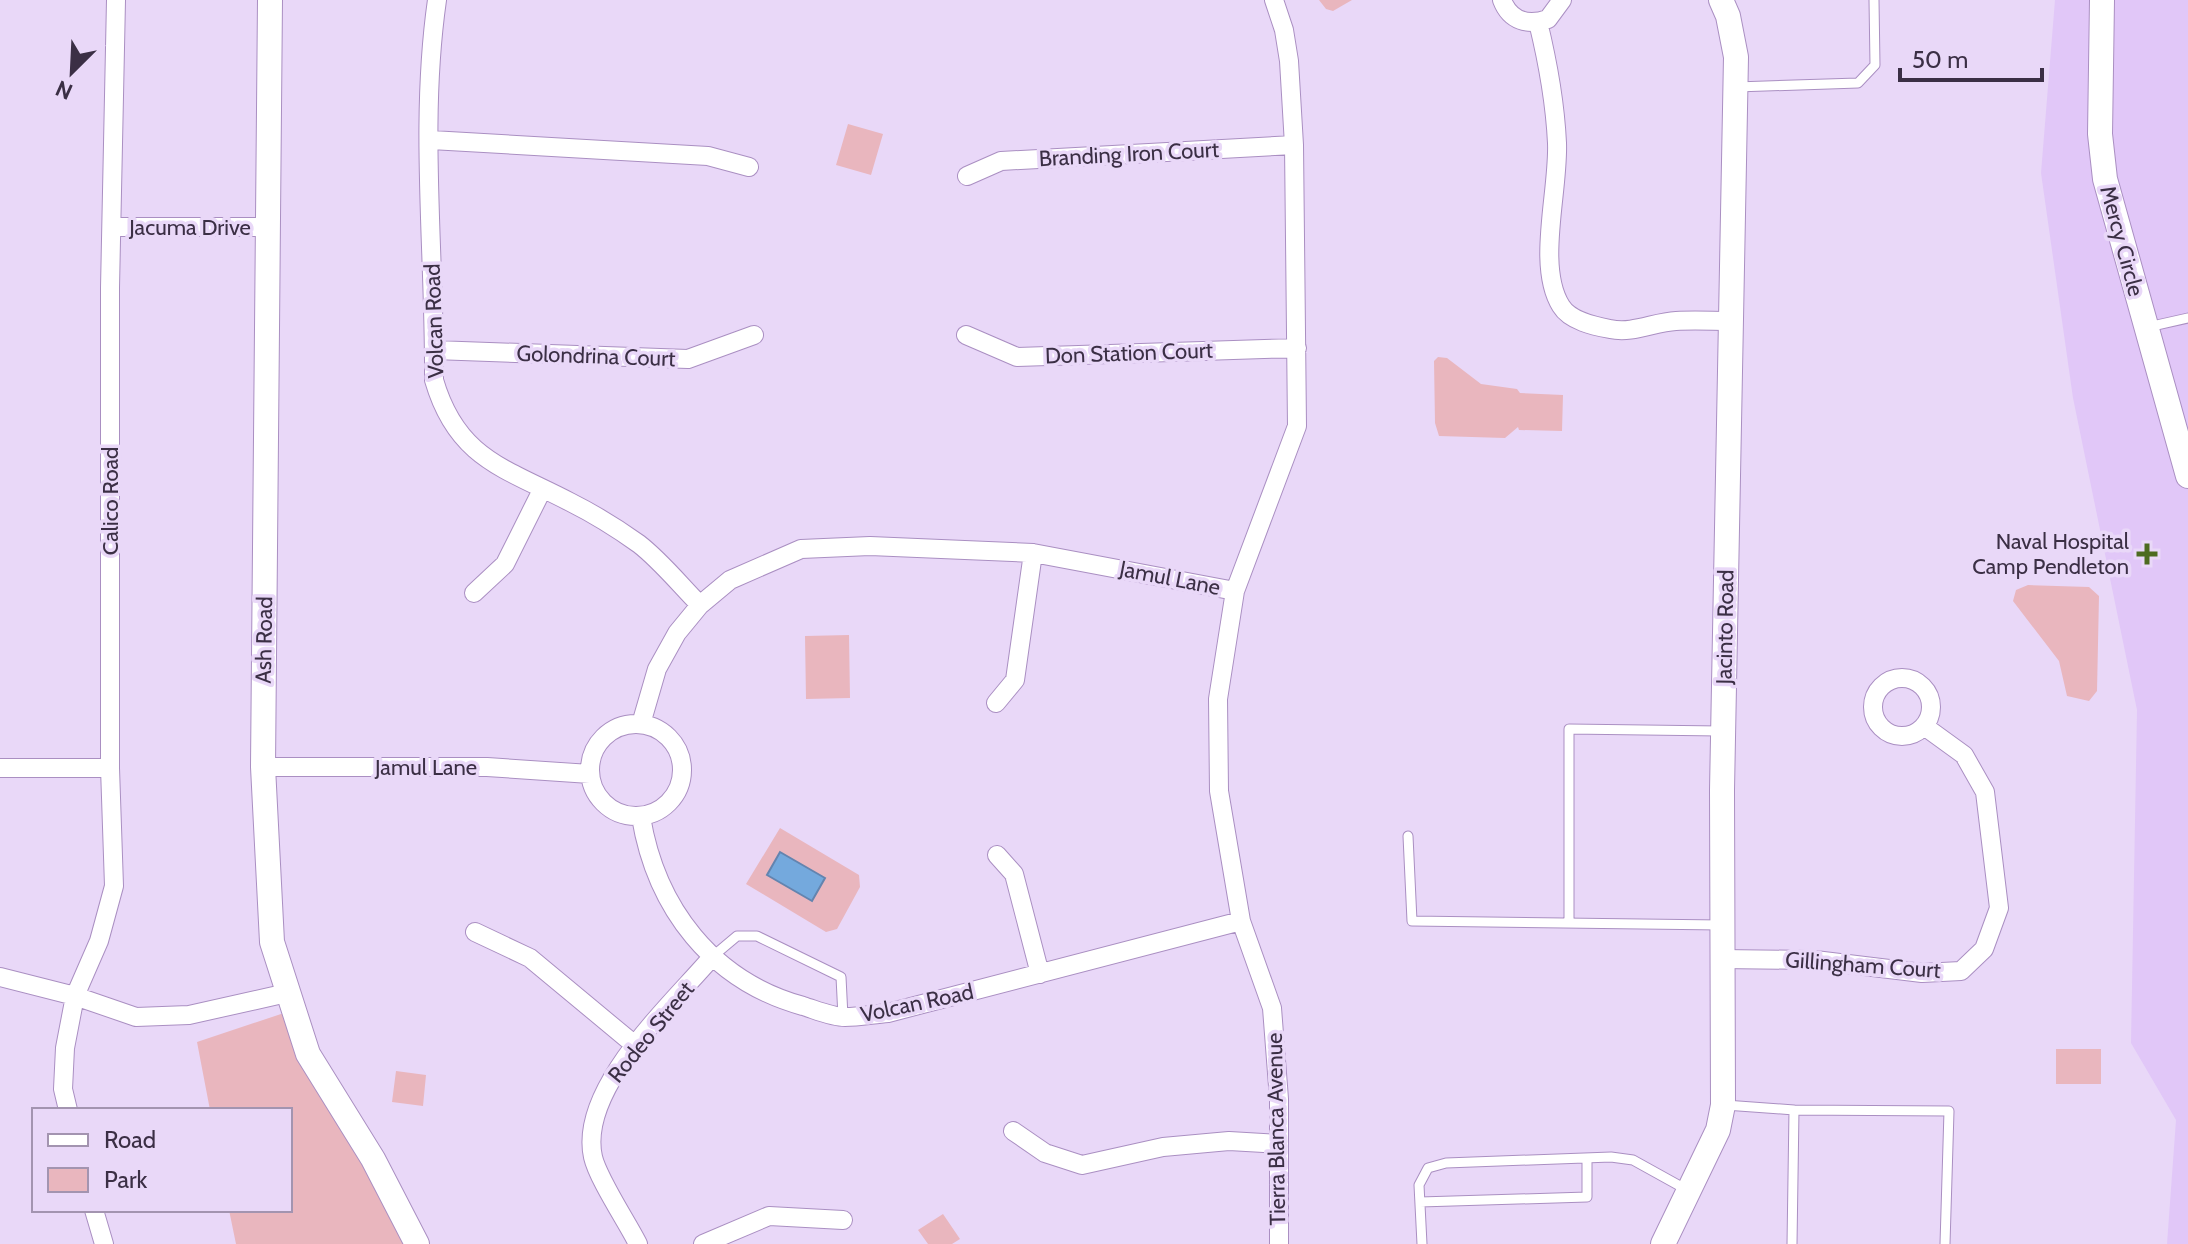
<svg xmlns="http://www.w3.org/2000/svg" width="2188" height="1244" viewBox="0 0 2188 1244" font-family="Cabin,sans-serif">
<rect width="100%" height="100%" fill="#e9d8f8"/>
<path fill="#e1c7f8" d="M 2055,0 L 2188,0 L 2188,1244 L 2167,1244 L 2176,1120 L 2131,1043 L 2137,710 L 2073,398 L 2041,173 Z"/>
<path fill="#e9b6be" d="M 1319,0 L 1352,0 L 1333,11 L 1326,9 Z
M 848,124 L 883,134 L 871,175 L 836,165 Z
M 1438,357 L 1447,358 L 1481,384 L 1517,389 L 1520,393 L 1563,395 L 1562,431 L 1519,430 L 1518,427 L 1505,438 L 1439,436 L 1435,423 L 1434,361 Z
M 2028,585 L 2089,587 L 2099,596 L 2097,691 L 2089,701 L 2067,696 L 2059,661 L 2013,601 L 2016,590 Z
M 849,635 L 850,698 L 806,699 L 805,636 Z
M 780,828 L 859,875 L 860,887 L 837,929 L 826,932 L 746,884 Z
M 293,1010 L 417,1244 L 236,1244 L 229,1210 L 290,1210 L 290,1110 L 210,1110 L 197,1042 Z
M 2056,1049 L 2101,1049 L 2101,1084 L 2056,1084 Z
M 396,1071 L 426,1075 L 423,1106 L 392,1102 Z
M 943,1214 L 960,1239 L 952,1244 L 928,1244 L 918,1230 Z"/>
<path fill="#74a9dd" stroke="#6384af" stroke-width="2" d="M 780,852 L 825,878 L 812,901 L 767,875 Z"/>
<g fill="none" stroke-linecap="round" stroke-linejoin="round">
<defs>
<path id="lane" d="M 1736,87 L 1858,83 L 1875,65 L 1874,0
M 2148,327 L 2188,318
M 1408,836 L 1412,921 L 1721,925
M 1569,923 L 1569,729 L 1720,731
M 712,957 L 737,936 L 757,936 L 841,977 L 843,1017
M 1725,1105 L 1794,1110
M 1420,1202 L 1587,1197 L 1587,1158
M 1422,1244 L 1419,1185 L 1428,1168 L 1446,1163 L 1611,1157 L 1633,1160 L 1689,1191
M 1792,1244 L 1794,1110 L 1949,1111 L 1945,1244"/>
<path id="street" d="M 437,0 C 419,125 435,254 434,380 C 457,459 505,468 570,502 C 594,514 618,529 639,544 C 661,561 681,586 700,605
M 1502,0 C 1510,21 1528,26 1548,19 L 1562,0
M 1538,22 C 1548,63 1555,101 1557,143 C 1559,191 1536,266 1561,306 C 1570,321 1594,326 1610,329 C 1633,334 1654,322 1676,321 C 1694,320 1713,321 1732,321
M 431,140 L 708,156 L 749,167
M 967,176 L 1001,161 L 1294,145
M 112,227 L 269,227
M 966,335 L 1017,357 L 1297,348
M 434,350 L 688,359 L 754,335
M 1235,591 L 1218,699 L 1219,791 L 1241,921 L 1272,1008 L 1279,1099 L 1279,1244
M 474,593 L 505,564 L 542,490
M1873 707a29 29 0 1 1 58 0a29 29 0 1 1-58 0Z
M 996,703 L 1015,680 L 1033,553
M 641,724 L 657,669 L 677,633 L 700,605 L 730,580 L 801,549 L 870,546 L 1033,553 L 1235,591 L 1297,426 L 1294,145 L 1289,61 L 1284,30 L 1274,0
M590 770a46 46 0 1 1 92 0a46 46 0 1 1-92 0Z
M 263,767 L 487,767 L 590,774
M 0,768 L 110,768
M 641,817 C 656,908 712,981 803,1006 C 816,1010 832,1017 845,1017 C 859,1017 874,1014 888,1013 L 1241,921
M 997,855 L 1014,874 L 1040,974
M 475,932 L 530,958 L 636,1046
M 1721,959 L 1815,960 L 1922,973 L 1961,971 L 1984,949 L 1999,908 L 1985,792 L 1964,755 L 1924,726
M 0,977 L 75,996 L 136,1017 L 189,1015 L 287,993
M 68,1110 L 63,1089 L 65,1048 L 75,996 L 99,941 L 114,886 L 110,768 L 110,288 L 116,0
M 1013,1131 L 1045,1153 L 1082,1165 L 1163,1147 L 1229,1141 L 1279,1144
M 94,1210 L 104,1244
M 638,1244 C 627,1222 598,1179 593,1157 C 578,1089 672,1004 712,957
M 703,1244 L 769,1216 L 843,1220"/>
<path id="secondary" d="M 270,0 L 263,767 L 272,942 L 308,1054 L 373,1159 L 417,1244
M 2102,0 L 2100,134 L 2105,179 L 2188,476
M 1663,1244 L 1718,1130 L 1723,1105 L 1722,790 L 1736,57 L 1728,16 L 1721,0"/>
</defs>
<use href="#lane" stroke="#aa8fc2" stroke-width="11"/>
<use href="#street" stroke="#aa8fc2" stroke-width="20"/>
<use href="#secondary" stroke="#aa8fc2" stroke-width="26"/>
<use href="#lane" stroke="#fff" stroke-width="9"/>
<use href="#street" stroke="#fff" stroke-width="18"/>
<use href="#secondary" stroke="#fff" stroke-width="24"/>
</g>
<path fill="#4d6b20" stroke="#e9d8f8" stroke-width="3" d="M2143 542h8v8h8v8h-8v8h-8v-8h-8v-8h8z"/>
<g text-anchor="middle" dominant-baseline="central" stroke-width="7" stroke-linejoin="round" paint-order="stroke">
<g font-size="22" fill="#3b2f45" stroke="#e9d8f8">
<text transform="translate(1129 154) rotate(-3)">Branding Iron Court</text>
<text x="190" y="227">Jacuma Drive</text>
<text transform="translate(2122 241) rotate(75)">Mercy Circle</text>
<text transform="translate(434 321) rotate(-92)">Volcan Road</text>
<text transform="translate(1129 353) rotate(-2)">Don Station Court</text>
<text transform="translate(596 356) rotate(2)">Golondrina Court</text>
<text transform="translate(110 501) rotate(-90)">Calico Road</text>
<text transform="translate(1170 578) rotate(11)">Jamul Lane</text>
<text transform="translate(1725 627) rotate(-89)">Jacinto Road</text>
<text transform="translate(264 640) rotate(-89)">Ash Road</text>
<text x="426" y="767">Jamul Lane</text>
<text transform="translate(1863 965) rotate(4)">Gillingham Court</text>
<text transform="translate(917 1003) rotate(-12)">Volcan Road</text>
<text transform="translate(651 1032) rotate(-51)">Rodeo Street</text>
<text transform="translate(1276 1129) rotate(-91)">Tierra Blanca Avenue</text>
</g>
<g font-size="22" fill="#3b2f45" stroke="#e9d8f8" text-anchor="end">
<text x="2129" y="541">Naval Hospital<tspan x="2129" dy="25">Camp Pendleton</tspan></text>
</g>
</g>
<rect x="32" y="1108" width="260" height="104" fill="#e9d8f8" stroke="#a394b0" stroke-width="2"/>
<rect x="48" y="1134" width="40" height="12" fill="#ffffff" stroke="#a394b0" stroke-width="2"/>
<text x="104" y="1148" font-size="24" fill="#3b2f45">Road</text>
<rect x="48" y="1168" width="40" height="24" fill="#e9b6be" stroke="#a394b0" stroke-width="2"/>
<text x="104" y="1188" font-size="24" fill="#3b2f45">Park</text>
<g transform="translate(72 72) rotate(204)" stroke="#e9d8f8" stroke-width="6" paint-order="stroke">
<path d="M0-6L14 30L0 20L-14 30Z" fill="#3b2f45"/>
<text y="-12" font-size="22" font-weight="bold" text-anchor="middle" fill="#3b2f45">N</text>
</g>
<path d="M1900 68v12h142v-12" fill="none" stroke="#3b2f45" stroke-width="4"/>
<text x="1912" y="68" font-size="24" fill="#3b2f45" stroke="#e9d8f8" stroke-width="6" paint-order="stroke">50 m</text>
</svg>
